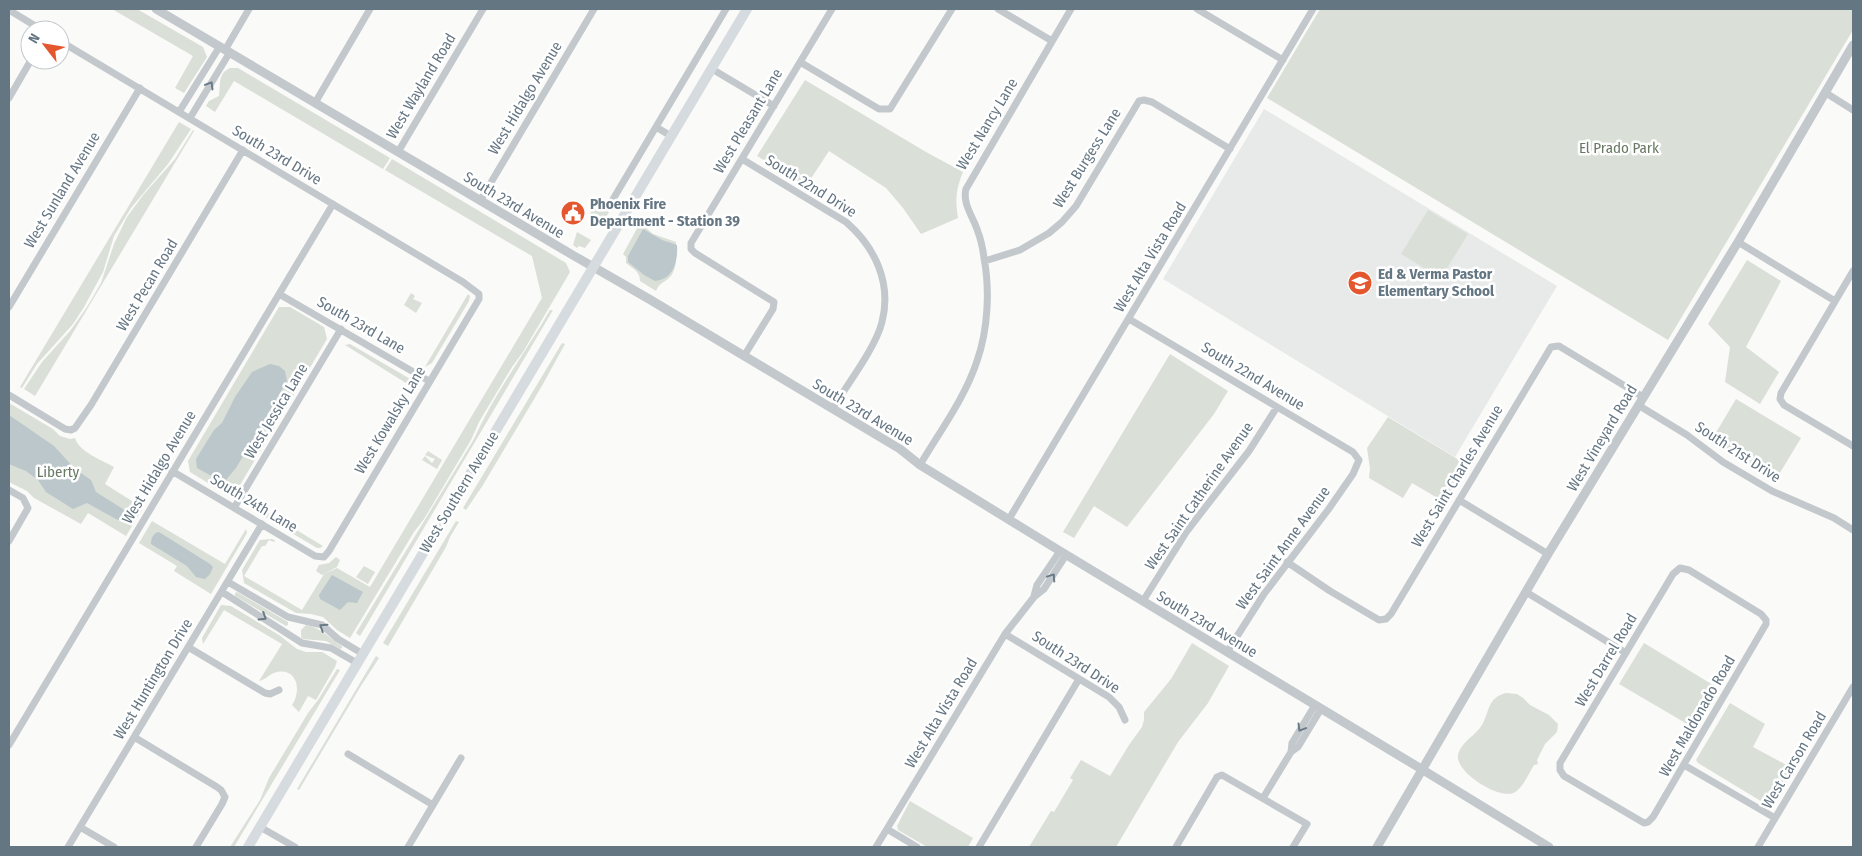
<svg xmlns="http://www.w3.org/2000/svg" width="1862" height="856" viewBox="0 0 1862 856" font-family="'Fira Sans Condensed',sans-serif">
<rect width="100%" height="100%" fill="#fafaf8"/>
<path fill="#e8e9e9" d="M 1264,109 L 1557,286 L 1455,457 L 1163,279 Z"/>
<path fill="#dadfd7" d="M 112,9 L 137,9 L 203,47 L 207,57 L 184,93 L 175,88 L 193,56 Z
M 1320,9 L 1853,9 L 1853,30 L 1668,340 L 1267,98 Z
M 230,68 L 238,68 L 390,158 L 383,169 L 234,81 L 215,112 L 206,106 L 209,101 L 219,96 C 221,85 217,74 230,68 Z
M 805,80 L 926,152 L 963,172 C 956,189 955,200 958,218 L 921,234 L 903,208 L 886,188 L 829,151 L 806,186 L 757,156 Z
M 179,122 L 191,129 L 168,164 L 131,208 L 114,236 L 103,272 L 84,307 L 73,324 L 37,364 L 22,388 L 20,387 Z
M 193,130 L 194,131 L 35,396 L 24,389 L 42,362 L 70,331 L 87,307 L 101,283 L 114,244 L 127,217 L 144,194 L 175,159 Z
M 392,159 L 566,263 L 570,272 L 523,352 L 512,367 L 479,422 L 471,440 L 424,519 L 414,532 L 350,638 L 337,630 L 323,617 L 311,614 L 296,613 L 244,583 L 242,570 L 260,540 L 271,539 L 275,540 L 274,542 L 269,540 L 265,546 L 262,546 L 244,576 L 302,610 L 324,574 L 337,568 L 370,587 L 542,298 L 532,256 L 385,170 Z
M 596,204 L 609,212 L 602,224 L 600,225 L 588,217 Z
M 1428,210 L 1468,234 L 1441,278 L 1401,254 Z
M 640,223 L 653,234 L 676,242 C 676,252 678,268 670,277 C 664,283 660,282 656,291 L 640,281 C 640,271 633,269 626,263 L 626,257 L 623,254 Z
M 577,232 L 591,240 L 585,248 L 579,246 L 577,248 L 573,245 Z
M 1747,260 L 1781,281 L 1746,347 L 1779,372 L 1760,404 L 1725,382 L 1730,347 L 1708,324 Z
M 411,293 L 415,296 L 413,299 L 422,303 L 416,313 L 404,305 Z
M 468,294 L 470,296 L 469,301 L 432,363 L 425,367 Z
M 279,307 L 290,307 L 324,327 L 327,339 L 237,490 L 226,494 L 190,472 L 188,461 Z
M 550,310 L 553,310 L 360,636 L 356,633 L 474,439 C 494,394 525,353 550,310 Z
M 562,343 L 565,344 L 543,384 L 483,485 L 466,510 L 463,508 Z
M 350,344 L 412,380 L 414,388 L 345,345 Z
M 1170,354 L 1228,391 L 1214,414 L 1127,527 L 1094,506 L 1074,538 L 1063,532 Z
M 1736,399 L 1801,438 L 1775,481 L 1711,441 Z
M 9,403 L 53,429 L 60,436 L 70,439 L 75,438 C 79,452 102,460 114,467 L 105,484 L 143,508 L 126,536 L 88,513 L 81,524 L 34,498 L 27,491 L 9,482 Z
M 1388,417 L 1469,466 L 1446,503 L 1412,483 L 1403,498 L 1369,478 L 1370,469 L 1367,448 Z
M 428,451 L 442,460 L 437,469 L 422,460 L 425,456 L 432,463 L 435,459 L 425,455 Z
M 250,502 L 323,546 L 320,548 L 317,548 L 250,508 Z
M 152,521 L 225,564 L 246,529 L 247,533 L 211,594 L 174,571 L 177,566 L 139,543 Z
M 456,521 L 459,522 L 450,537 L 446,547 L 388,646 L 383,643 Z
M 336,557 L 340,560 L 337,567 L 322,575 L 316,571 L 319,565 L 329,563 Z
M 364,566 L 375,572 L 368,584 L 356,577 Z
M 237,592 L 288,622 L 288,625 L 286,626 L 235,596 L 235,593 Z
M 221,605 L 231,606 L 279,635 L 297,649 L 306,652 L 322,652 L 337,661 L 335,667 L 316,700 L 308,696 L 299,712 L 292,705 C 302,690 297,668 277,672 C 270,673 266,680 259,681 L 282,644 L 224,610 L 203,644 L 202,638 Z
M 306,625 C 321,627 330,639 342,646 L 342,648 L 340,649 L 326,641 L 303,639 L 301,637 L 301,630 Z
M 1192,643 L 1229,666 L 1208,703 L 1178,742 L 1116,847 L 1029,847 L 1051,811 L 1054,812 L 1073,780 L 1070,778 L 1081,760 L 1110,776 L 1129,745 L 1142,727 L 1144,720 L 1144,712 L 1171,679 Z
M 1644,643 L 1718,688 L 1694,728 L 1619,684 Z
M 376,656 L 379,658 L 359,689 L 299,790 L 297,789 Z
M 337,669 L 340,670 L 234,847 L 230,847 L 260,800 L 269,778 L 308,713 L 318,700 Z
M 1506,693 L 1517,694 L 1523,698 L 1530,705 L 1549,715 L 1558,724 L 1557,732 L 1545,744 L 1537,760 L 1538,764 L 1534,765 C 1529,773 1522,790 1513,793 C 1498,799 1455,772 1458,755 C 1461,742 1475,736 1482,725 C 1490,711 1487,698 1506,693 Z
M 1730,703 L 1765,724 L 1753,747 L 1794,769 L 1772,805 L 1769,806 L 1698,763 L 1696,760 Z
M 910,801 L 973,838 L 968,847 L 927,847 L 898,830 L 897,826 Z"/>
<path fill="#bbc7cb" d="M 643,229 L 662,240 L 677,245 C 678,261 674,279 655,281 L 644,275 L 628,262 L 628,256 Z
M 270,364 L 279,366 L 285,371 L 287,381 L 236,468 L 225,481 L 219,480 L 197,468 L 196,459 L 214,430 L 222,423 L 235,397 L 252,372 Z
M 9,415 L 54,446 L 75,469 L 91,480 L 96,492 L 126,511 L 127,515 L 122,521 L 116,519 L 87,503 L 73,509 L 46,492 L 38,480 L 26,471 L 9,464 Z
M 159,532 L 210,564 L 213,567 L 210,574 L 205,579 L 196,577 L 187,566 L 151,544 C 151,539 153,533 159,532 Z
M 332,575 L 363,592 L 357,603 L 348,602 L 340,610 L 320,599 L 319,595 Z"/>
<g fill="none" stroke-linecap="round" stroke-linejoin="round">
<path stroke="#c3c8cc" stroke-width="7" d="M 998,9 L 1052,41
M 1197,9 L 1283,60
M 9,10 L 42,30
M 60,41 L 463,282 L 479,294 L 479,299 L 329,551 L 324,557 L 315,556 L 172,471
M 225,50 L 249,9
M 800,62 L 879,109 L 890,109 L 952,9
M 712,69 L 774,106
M 1826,93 L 1853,110
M 9,98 L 31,60
M 315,103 L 370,9
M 179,112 L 220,46
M 190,118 L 230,52
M 656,127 L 671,136
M 398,152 L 483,9
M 742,159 L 846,222 C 875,247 892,283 882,322 C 876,347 847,385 832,409
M 480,201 L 594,9
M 609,206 L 726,9
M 1738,242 L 1835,301
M 985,261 L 1020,250 L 1049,233 L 1062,222 L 1076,206 L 1139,101 L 1144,100 L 1152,102 L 1230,149
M 1853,271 L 1781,393 L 1780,399 L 1784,405 L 1853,446
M 279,294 L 429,381
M 9,307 L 140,88
M 1129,319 L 1353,452 L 1359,460 L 1353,474 L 1328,510 L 1264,594 L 1227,652
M 744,356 L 773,309 L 774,302 L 695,253 L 691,249 L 691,243 L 832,9
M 9,395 L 65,429 L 71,430 L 75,428 L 91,405 L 243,150
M 1638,405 L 1687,435 L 1723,462 L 1772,491 L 1834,518 L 1853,530
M 920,465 C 940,431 965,398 977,361 C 988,330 990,290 984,258 C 983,250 981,240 978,232 C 974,218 962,204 966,189 L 1071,9
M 9,490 L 23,498 L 28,508 L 9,541
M 1459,500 L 1548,554
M 234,508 L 341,329
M 1009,519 L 1313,9
M 1287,562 L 1330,591 L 1379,620 L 1386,619 L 1391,614 L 1551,347 L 1559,346 L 1643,397
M 1680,568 L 1689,570 L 1761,614 L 1766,620 L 1766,624 L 1653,817 L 1648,822 L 1644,823 L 1564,776 L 1560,770 L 1560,763 L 1673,574 Z
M 228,582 L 288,617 L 322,625 L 338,639 L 363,654
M 222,592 L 302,643 L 331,648 L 357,663
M 1526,592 L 1626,653
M 1034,596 L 1037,585 L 1060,551
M 1143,601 L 1187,531 L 1249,451 L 1277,407
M 1005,634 L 1109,697 L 1119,707 L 1125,720
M 188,647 L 265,693 L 270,694 L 279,690
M 134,737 L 217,787 L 221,790 L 225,797 L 222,804 L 196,847
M 9,745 L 333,204
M 1291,752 L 1292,743 L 1315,705
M 348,754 L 433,805
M 1684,765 L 1775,818
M 1263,798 L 1291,752 L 1298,747 L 1321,709
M 80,827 L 114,847
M 260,827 L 295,847
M 887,829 L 917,847
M 68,847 L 262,524
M 408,847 L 461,758
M 876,847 L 1005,634 L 1034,597 L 1044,589 L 1066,555
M 979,847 L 1079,679
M 1176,847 L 1217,777 L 1222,775 L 1307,824 L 1293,847
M 1758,847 L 1853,687"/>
<path stroke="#c3c8cc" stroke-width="9" d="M 156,9 L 576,257 L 649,299 L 900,449 L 920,465 L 1060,551 L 1423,770 L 1549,847
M 1377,847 L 1548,554 L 1738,242 L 1853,45"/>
<path stroke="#d6dbdf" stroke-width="10" d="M 248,847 L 747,9"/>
</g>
<defs><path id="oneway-chevron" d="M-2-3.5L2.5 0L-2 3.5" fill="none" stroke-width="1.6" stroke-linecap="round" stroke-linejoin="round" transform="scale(1.25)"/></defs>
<g stroke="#6a7a87">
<use href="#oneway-chevron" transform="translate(210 85) rotate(-59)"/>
<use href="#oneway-chevron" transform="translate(1052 577) rotate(-56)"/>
<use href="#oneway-chevron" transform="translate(263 617) rotate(32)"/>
<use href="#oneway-chevron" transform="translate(323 627) rotate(-147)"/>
<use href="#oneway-chevron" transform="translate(1301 728) rotate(121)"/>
</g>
<defs>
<symbol id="civic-disc" viewBox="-11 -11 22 22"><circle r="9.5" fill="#e4572e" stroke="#fff"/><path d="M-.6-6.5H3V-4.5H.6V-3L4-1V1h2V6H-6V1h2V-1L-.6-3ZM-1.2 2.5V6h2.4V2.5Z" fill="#fff"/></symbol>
<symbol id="school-disc" viewBox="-11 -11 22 22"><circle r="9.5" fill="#e4572e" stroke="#fff"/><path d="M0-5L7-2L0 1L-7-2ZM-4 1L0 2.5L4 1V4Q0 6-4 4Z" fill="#fff"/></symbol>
</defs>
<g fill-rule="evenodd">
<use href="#civic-disc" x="559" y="199" width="28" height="28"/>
<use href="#school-disc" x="1346" y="269" width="28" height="28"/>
</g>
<g text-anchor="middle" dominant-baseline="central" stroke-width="5" stroke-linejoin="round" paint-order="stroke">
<g font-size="15" fill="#657683" stroke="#fff">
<text transform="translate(421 86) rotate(-59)">West Wayland Road</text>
<text transform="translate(525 98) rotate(-59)">West Hidalgo Avenue</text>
<text transform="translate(748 121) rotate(-59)">West Pleasant Lane</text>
<text transform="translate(987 124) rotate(-59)">West Nancy Lane</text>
<text transform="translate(277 155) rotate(31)">South 23rd Drive</text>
<text transform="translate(1087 158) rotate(-58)">West Burgess Lane</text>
<text transform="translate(811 186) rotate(32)">South 22nd Drive</text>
<text transform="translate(62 190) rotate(-59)">West Sunland Avenue</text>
<text transform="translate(514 205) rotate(31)">South 23rd Avenue</text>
<text transform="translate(1150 257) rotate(-59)">West Alta Vista Road</text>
<text transform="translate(147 285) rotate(-59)">West Pecan Road</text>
<text transform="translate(361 325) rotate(30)">South 23rd Lane</text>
<text transform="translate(1253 376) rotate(31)">South 22nd Avenue</text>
<text transform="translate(276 411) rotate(-59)">West Jessica Lane</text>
<text transform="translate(863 412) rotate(31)">South 23rd Avenue</text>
<text transform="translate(390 420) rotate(-59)">West Kowalsky Lane</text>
<text transform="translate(1602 438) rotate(-59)">West Vineyard Road</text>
<text transform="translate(1738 452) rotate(33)">South 21st Drive</text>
<text transform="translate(159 467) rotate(-59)">West Hidalgo Avenue</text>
<text transform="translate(1457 476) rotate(-59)">West Saint Charles Avenue</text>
<text transform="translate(459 492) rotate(-59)">West Southern Avenue</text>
<text transform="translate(1199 496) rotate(-55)">West Saint Catherine Avenue</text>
<text transform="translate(254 503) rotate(31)">South 24th Lane</text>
<text transform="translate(1283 548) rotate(-54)">West Saint Anne Avenue</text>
<text transform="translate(1207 624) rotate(31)">South 23rd Avenue</text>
<text transform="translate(1606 660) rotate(-59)">West Darrel Road</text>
<text transform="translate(1076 662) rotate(33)">South 23rd Drive</text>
<text transform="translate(153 679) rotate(-59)">West Huntington Drive</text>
<text transform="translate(941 713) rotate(-59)">West Alta Vista Road</text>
<text transform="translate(1697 716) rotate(-60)">West Maldonado Road</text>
<text transform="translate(1794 760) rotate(-59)">West Carson Road</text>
</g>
<g font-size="15" fill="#687a64" stroke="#fff">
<text x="1619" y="148">El Prado Park</text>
<text x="58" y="472">Liberty</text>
</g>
<g font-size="15" font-weight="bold" fill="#657683" stroke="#fff" text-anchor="start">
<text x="590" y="204">Phoenix Fire<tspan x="590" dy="17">Department - Station 39</tspan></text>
<text x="1378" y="274">Ed &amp; Verma Pastor<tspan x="1378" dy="17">Elementary School</tspan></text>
</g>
</g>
<rect width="1862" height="856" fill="none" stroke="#657683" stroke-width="20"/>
<g transform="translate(45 45) rotate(301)"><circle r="24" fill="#ffffff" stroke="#c1c8cd"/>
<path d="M0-4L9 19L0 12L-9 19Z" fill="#e4572e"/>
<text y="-8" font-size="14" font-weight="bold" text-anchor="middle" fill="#657683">N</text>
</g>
</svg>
